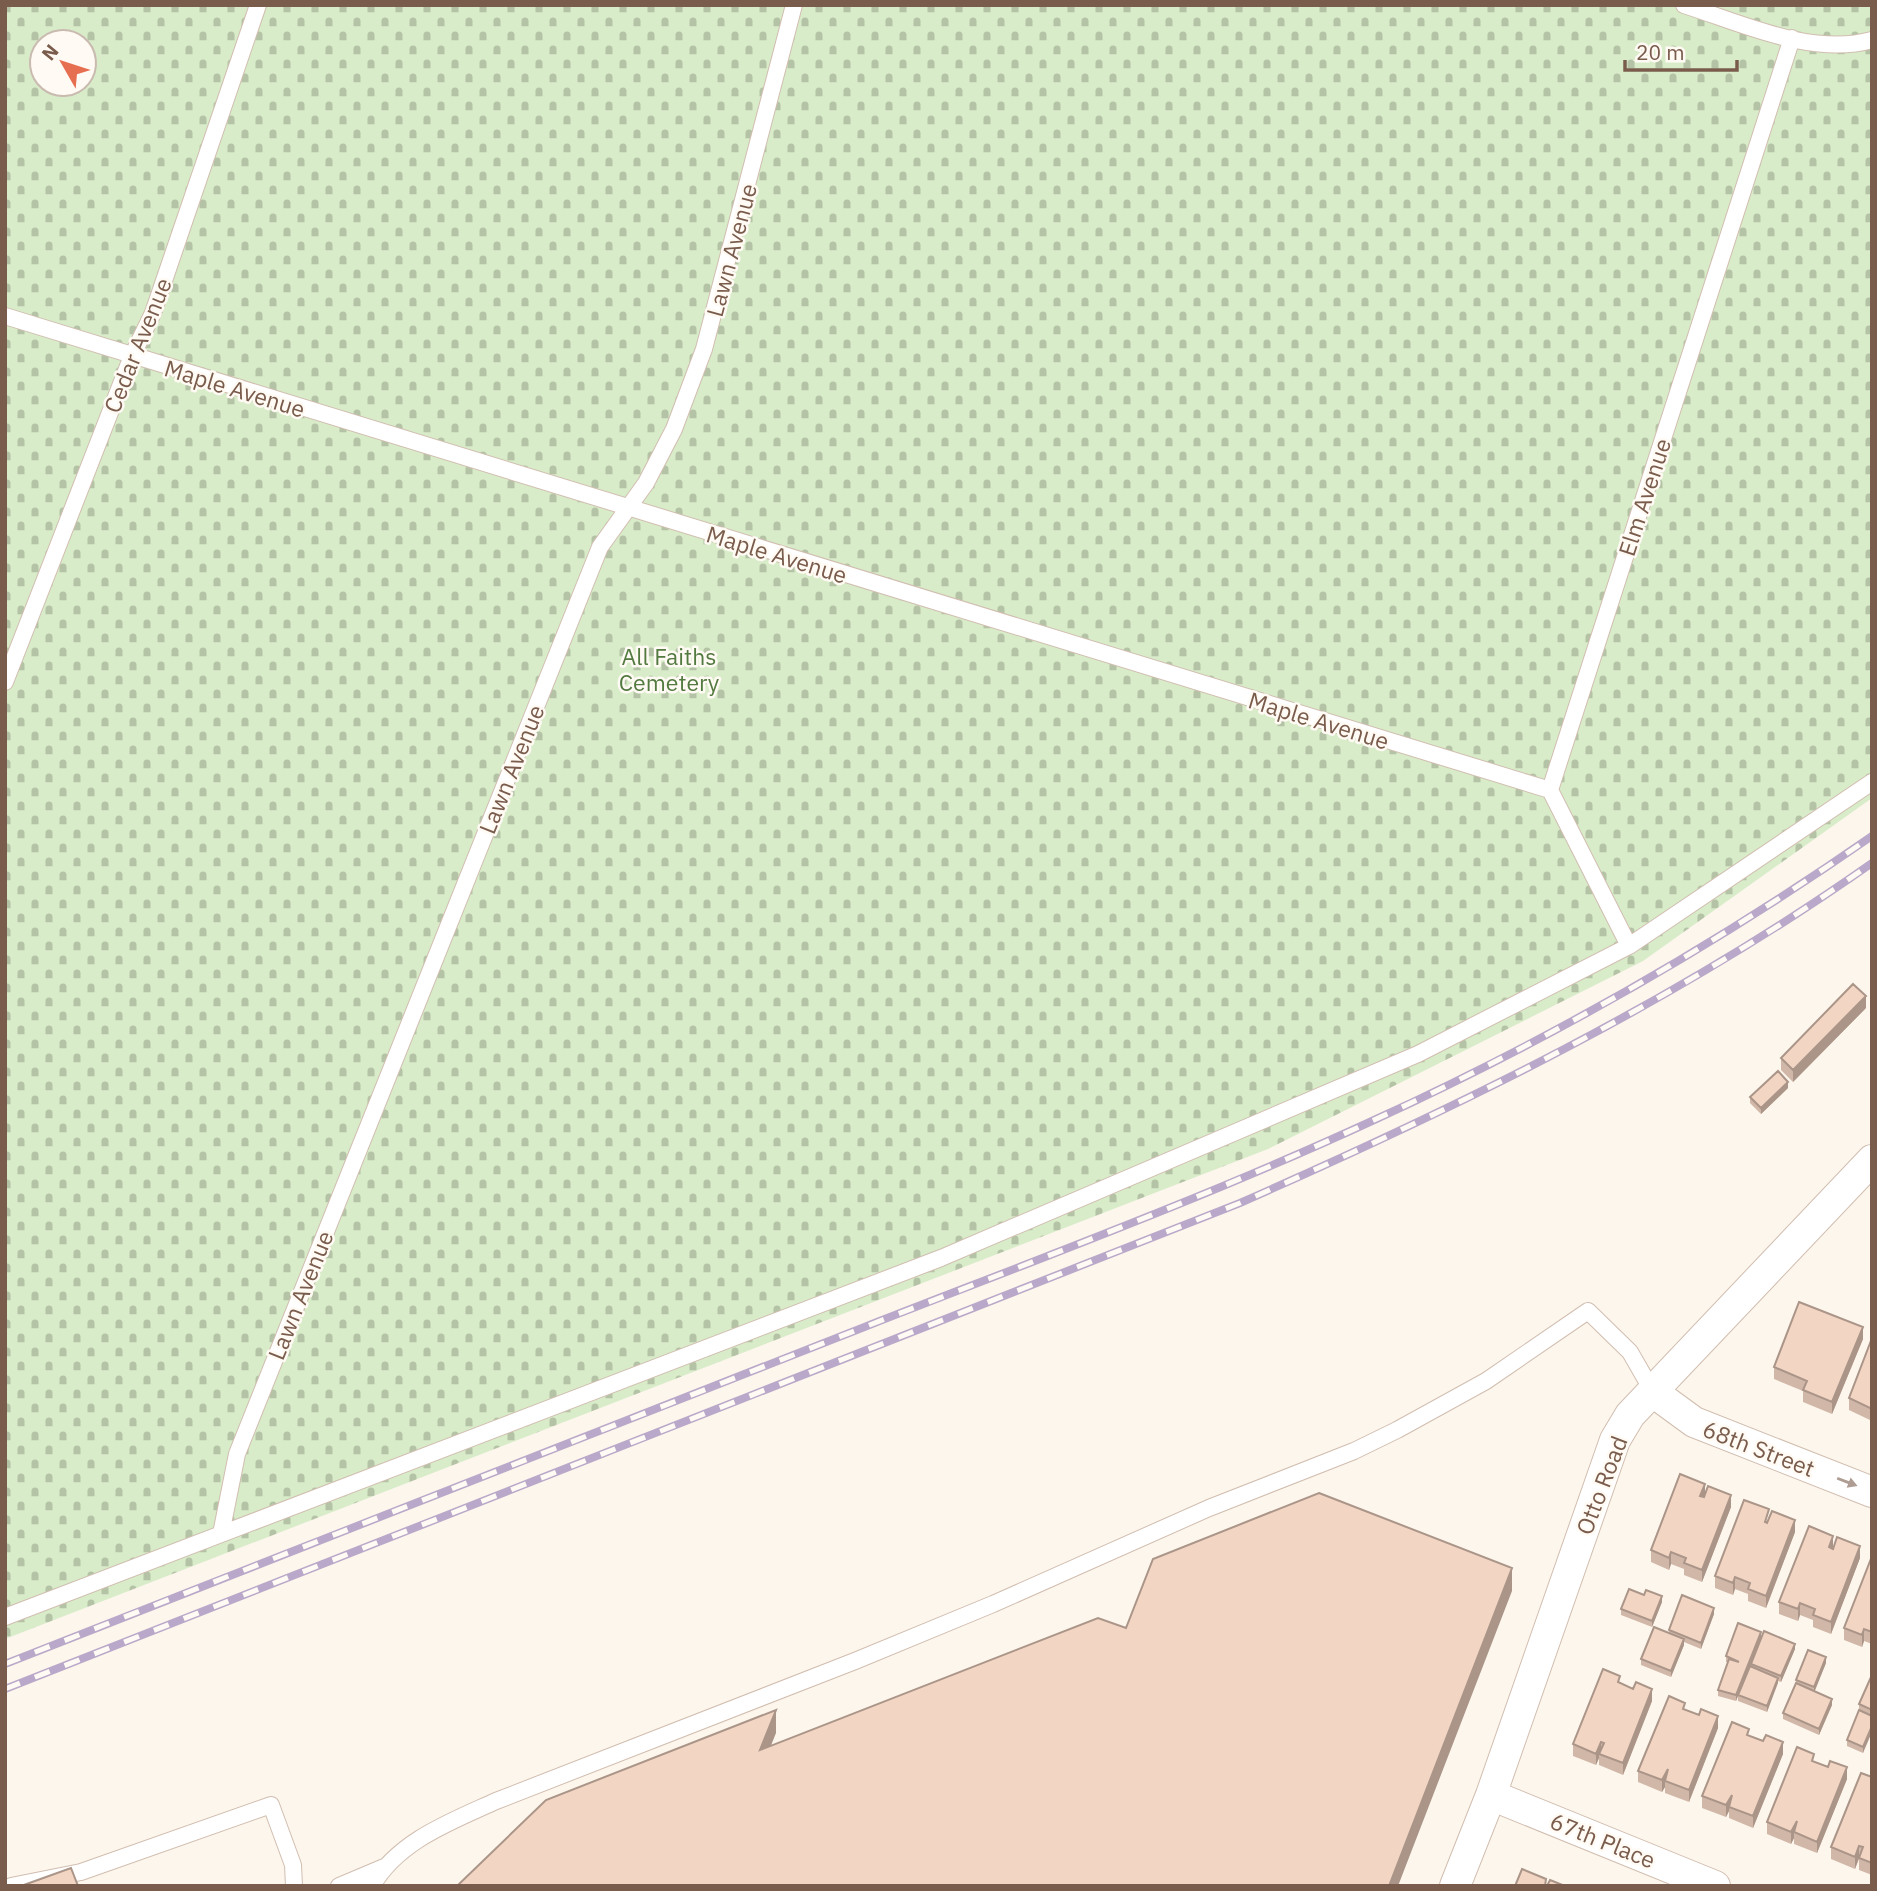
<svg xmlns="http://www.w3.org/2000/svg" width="1877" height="1891" viewBox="0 0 1877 1891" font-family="'IBM Plex Sans',sans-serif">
<defs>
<pattern id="cemetery-stones" width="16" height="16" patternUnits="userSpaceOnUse" patternTransform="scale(1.75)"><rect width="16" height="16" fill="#d8ecc9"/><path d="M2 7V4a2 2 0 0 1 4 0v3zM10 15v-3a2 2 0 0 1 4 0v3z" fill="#b4c2a5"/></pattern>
</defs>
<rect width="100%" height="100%" fill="#fdf6ec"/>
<path fill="url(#cemetery-stones)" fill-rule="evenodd" d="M 5,5 L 1872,5 L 1872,798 L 1643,961 L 1268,1149 L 5,1639 ZM 42,42 L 84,42 L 84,84 L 42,84 Z"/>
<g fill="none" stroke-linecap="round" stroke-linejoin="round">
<defs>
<path id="lane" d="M 1684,5 C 1741,23 1812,57 1872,40
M 5,316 L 1550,790
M 5,682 L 132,356 L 153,313 L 258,5
M 1629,946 L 1550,790 L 1792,38
M 221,1534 L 237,1454 L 600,547 L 646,483 L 674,429 L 704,349 L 794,5
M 5,1617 L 941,1258 L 1418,1054 L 1629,946 L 1872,782
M 11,1886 L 81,1872 L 271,1805 L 293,1865 L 294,1886
M 339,1886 L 384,1867
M 372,1886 C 398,1841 450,1822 496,1801 L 855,1661 L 993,1604 L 1209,1508 L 1354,1451 L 1397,1430 L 1486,1381 L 1588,1311 L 1630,1352 L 1653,1392"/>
<path id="street" d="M 1653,1392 L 1694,1422 L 1872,1492
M 1491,1795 L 1715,1886
M 1455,1886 L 1491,1795 L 1615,1440 L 1630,1415 L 1872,1160"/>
</defs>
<use href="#lane" stroke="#d1beb0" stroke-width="18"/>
<use href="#street" stroke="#d1beb0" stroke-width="32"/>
<use href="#lane" stroke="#fff" stroke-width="16"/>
<use href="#street" stroke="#fff" stroke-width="30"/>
<defs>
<path id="rail" d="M 5,1664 C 292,1551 580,1439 867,1326 C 1036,1260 1207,1197 1372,1121 C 1547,1041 1714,946 1872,836
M 5,1689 L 1240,1203 C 1460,1106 1675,1002 1872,863"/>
</defs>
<use href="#rail" stroke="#b9a8c9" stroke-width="8"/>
<use href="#rail" stroke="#fffaf3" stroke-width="5" stroke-dasharray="16" stroke-linecap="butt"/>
</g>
<path fill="#d1b7a8" d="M 1866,1008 L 1793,1082 L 1781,1070 L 1781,1058 Z
M 1788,1088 L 1761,1114 L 1750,1103 L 1750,1097 Z
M 1872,1338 L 1872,1421 L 1849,1410 L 1849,1398 Z
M 1863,1339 L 1832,1414 L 1803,1402 L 1803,1391 L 1774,1379 L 1774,1367 Z
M 1705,1494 L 1731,1507 L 1702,1582 L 1684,1575 L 1684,1569 L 1671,1564 L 1669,1570 L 1651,1562 L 1651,1550 Z
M 1769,1519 L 1795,1532 L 1766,1608 L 1748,1601 L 1748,1594 L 1735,1589 L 1733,1595 L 1715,1588 L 1715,1576 Z
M 1833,1548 L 1860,1558 L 1831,1634 L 1813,1627 L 1813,1620 L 1800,1615 L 1798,1621 L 1779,1614 L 1779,1602 Z
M 1872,1556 L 1872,1644 L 1864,1641 L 1862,1647 L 1844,1640 L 1844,1628 Z
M 1644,1595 L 1662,1602 L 1652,1627 L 1621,1615 L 1621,1609 Z
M 1714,1614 L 1701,1649 L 1684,1642 L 1684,1645 L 1671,1677 L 1641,1665 L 1641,1659 L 1669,1633 L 1669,1630 Z
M 1761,1638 L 1795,1649 L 1781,1682 L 1778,1681 L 1767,1712 L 1738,1701 L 1738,1695 L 1750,1667 L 1736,1701 L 1718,1696 L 1718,1690 L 1728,1662 L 1726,1662 L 1726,1656 Z
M 1826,1663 L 1814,1691 L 1832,1705 L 1819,1735 L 1783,1719 L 1783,1713 L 1796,1683 L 1796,1680 Z
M 1872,1678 L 1872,1716 L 1859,1710 L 1859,1704 Z
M 1620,1683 L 1652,1701 L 1623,1775 L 1599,1765 L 1599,1758 L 1596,1765 L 1573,1756 L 1573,1744 Z
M 1685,1710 L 1718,1728 L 1689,1802 L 1665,1793 L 1665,1787 L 1662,1792 L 1638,1782 L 1638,1771 Z
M 1872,1716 L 1863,1753 L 1847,1746 L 1847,1740 Z
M 1749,1736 L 1783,1754 L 1753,1828 L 1729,1818 L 1729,1811 L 1726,1817 L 1702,1808 L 1702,1796 Z
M 1814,1762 L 1847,1779 L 1817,1853 L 1794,1844 L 1794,1838 L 1791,1844 L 1767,1834 L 1767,1822 Z
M 1872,1777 L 1872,1875 L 1859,1870 L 1859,1859 L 1855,1869 L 1831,1859 L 1831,1847 Z"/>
<path fill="#aa9588" d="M 1866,996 L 1866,1008 L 1793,1082 L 1793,1070 Z
M 1788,1082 L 1788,1088 L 1761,1114 L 1761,1108 Z
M 1863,1327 L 1863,1339 L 1832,1414 L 1832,1402 Z
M 1705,1484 L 1705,1496 L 1700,1508 L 1700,1496 Z
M 1731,1495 L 1731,1507 L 1702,1582 L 1702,1570 Z
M 1795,1520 L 1795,1532 L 1766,1608 L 1766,1596 Z
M 1833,1536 L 1833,1548 L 1829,1559 L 1829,1547 Z
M 1860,1546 L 1860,1558 L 1831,1634 L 1831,1622 Z
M 1671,1552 L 1671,1564 L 1669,1570 L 1669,1558 Z
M 1512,1568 L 1512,1591 L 1398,1886 L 1389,1886 Z
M 1735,1577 L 1735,1589 L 1733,1595 L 1733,1583 Z
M 1662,1596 L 1662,1602 L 1652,1627 L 1652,1621 Z
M 1800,1603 L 1800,1615 L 1798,1621 L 1798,1609 Z
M 1714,1608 L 1714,1614 L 1701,1649 L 1701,1643 Z
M 1864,1629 L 1864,1641 L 1862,1647 L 1862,1635 Z
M 1761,1632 L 1761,1638 L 1736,1701 L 1736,1695 Z
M 1684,1639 L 1684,1645 L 1671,1677 L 1671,1671 Z
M 1795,1644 L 1795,1649 L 1781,1682 L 1781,1676 Z
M 1826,1657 L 1826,1663 L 1814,1693 L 1814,1687 Z
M 1778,1678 L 1778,1683 L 1767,1712 L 1767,1706 Z
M 1652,1689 L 1652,1701 L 1623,1775 L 1623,1763 Z
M 1832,1699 L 1832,1705 L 1819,1735 L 1819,1729 Z
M 776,1710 L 776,1733 L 760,1773 L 760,1750 Z
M 1718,1716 L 1718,1728 L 1689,1802 L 1689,1790 Z
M 1872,1726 L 1872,1732 L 1863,1753 L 1863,1747 Z
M 1601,1742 L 1601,1754 L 1599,1754 L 1599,1758 L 1596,1765 L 1596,1754 Z
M 1783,1742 L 1783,1754 L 1753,1828 L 1753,1816 Z
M 1847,1767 L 1847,1779 L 1817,1853 L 1817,1842 Z
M 1668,1769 L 1665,1781 L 1665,1787 L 1662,1792 L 1662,1780 Z
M 1732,1795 L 1729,1811 L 1726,1817 L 1726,1805 Z
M 1797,1821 L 1794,1832 L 1794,1838 L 1791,1844 L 1791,1832 Z
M 1859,1846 L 1859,1858 L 1855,1869 L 1855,1857 Z"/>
<path fill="#f3d5c3" stroke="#aa9588" stroke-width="2" d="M 1853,984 L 1866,996 L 1793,1070 L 1781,1058 Z
M 1778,1071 L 1788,1082 L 1761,1108 L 1750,1097 Z
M 1799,1302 L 1863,1327 L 1832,1402 L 1803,1390 L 1807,1381 L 1774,1367 Z
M 1872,1338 L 1872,1409 L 1849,1398 Z
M 1680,1474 L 1705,1484 L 1700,1496 L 1704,1497 L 1708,1486 L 1731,1495 L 1702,1570 L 1684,1563 L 1686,1558 L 1671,1552 L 1669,1558 L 1651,1550 Z
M 1319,1493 L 1512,1568 L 1389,1886 L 457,1886 L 546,1800 L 776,1710 L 760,1750 L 1098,1618 L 1126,1628 L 1153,1559 Z
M 1744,1500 L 1769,1509 L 1765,1522 L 1767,1523 L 1772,1511 L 1795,1520 L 1766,1596 L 1748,1589 L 1750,1583 L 1735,1577 L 1733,1583 L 1715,1576 Z
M 1809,1526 L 1833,1536 L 1829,1547 L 1833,1549 L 1837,1537 L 1860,1546 L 1831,1622 L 1813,1615 L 1815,1609 L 1800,1603 L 1798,1609 L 1779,1602 Z
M 1872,1556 L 1872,1632 L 1864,1629 L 1862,1635 L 1844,1628 Z
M 1629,1589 L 1644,1595 L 1646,1590 L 1662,1596 L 1652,1621 L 1621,1609 Z
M 1682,1595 L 1714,1608 L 1701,1643 L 1669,1630 Z
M 1738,1623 L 1761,1632 L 1736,1695 L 1718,1690 L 1729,1659 L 1739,1662 L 1726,1656 Z
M 1654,1627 L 1684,1639 L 1671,1671 L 1641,1659 Z
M 1764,1631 L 1795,1644 L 1781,1676 L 1751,1664 Z
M 1808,1650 L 1826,1657 L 1814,1687 L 1796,1680 Z
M 1750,1666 L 1778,1678 L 1767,1706 L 1738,1695 Z
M 1603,1669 L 1620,1676 L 1618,1682 L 1633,1689 L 1636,1682 L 1652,1689 L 1623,1763 L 1599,1754 L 1604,1743 L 1601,1742 L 1596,1754 L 1573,1744 Z
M 1871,1677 L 1872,1678 L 1872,1710 L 1859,1704 Z
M 1796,1683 L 1832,1699 L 1819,1729 L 1783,1713 Z
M 1669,1696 L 1685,1703 L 1683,1709 L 1699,1715 L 1701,1709 L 1718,1716 L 1689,1790 L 1665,1781 L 1668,1769 L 1662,1780 L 1638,1771 Z
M 1859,1710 L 1872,1716 L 1872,1726 L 1863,1747 L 1847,1740 Z
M 1732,1722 L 1749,1729 L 1747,1735 L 1763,1741 L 1766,1735 L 1783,1742 L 1753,1816 L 1729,1807 L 1732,1795 L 1726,1805 L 1702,1796 Z
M 1797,1747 L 1814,1754 L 1812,1761 L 1828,1767 L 1830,1761 L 1847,1767 L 1817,1842 L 1794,1832 L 1797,1821 L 1791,1832 L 1767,1822 Z
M 1861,1773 L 1872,1777 L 1872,1863 L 1859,1858 L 1863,1847 L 1859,1846 L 1855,1857 L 1831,1847 Z
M 71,1868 L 78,1886 L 21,1886 Z
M 1522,1869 L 1546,1879 L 1545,1886 L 1515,1886 Z
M 1550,1880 L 1565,1886 L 1547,1886 Z"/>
<defs><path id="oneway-solid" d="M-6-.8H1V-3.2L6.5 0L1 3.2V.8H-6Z" transform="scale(1.75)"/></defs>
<use fill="#af9d94" href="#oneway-solid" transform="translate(1847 1482) rotate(21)"/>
<g text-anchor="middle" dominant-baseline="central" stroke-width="5" stroke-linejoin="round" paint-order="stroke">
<g font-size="23" fill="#7a5c4d" stroke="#fffaf3">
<text transform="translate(731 250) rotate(-75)">Lawn Avenue</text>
<text transform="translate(137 345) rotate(-68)">Cedar Avenue</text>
<text transform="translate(235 388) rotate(17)">Maple Avenue</text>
<text transform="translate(1644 497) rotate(-72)">Elm Avenue</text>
<text transform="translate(777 554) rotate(17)">Maple Avenue</text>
<text transform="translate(1319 720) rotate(17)">Maple Avenue</text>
<text transform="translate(511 769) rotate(-68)">Lawn Avenue</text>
<text transform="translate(300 1295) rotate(-68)">Lawn Avenue</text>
<text transform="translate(1759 1448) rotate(21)">68th Street</text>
<text transform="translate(1601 1485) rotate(-69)">Otto Road</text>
<text transform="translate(1603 1840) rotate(22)">67th Place</text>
</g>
<g font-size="23" fill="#537a41" stroke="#fffaf3">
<text x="669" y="656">All Faiths<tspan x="669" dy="26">Cemetery</tspan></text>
</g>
</g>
<rect width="1877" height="1891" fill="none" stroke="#7a5c4d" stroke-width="14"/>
<g transform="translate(63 63) rotate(309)"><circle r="33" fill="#fffaf3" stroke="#cabbb1" stroke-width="2"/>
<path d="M0-5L12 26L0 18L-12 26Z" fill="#e76f51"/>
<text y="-10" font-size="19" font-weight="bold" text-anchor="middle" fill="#7a5c4d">N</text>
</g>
<path d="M1625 60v10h112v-10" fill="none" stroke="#7a5c4d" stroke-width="3.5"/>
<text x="1636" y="60" font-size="21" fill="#7a5c4d" stroke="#fffaf3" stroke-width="5" paint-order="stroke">20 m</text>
</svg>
